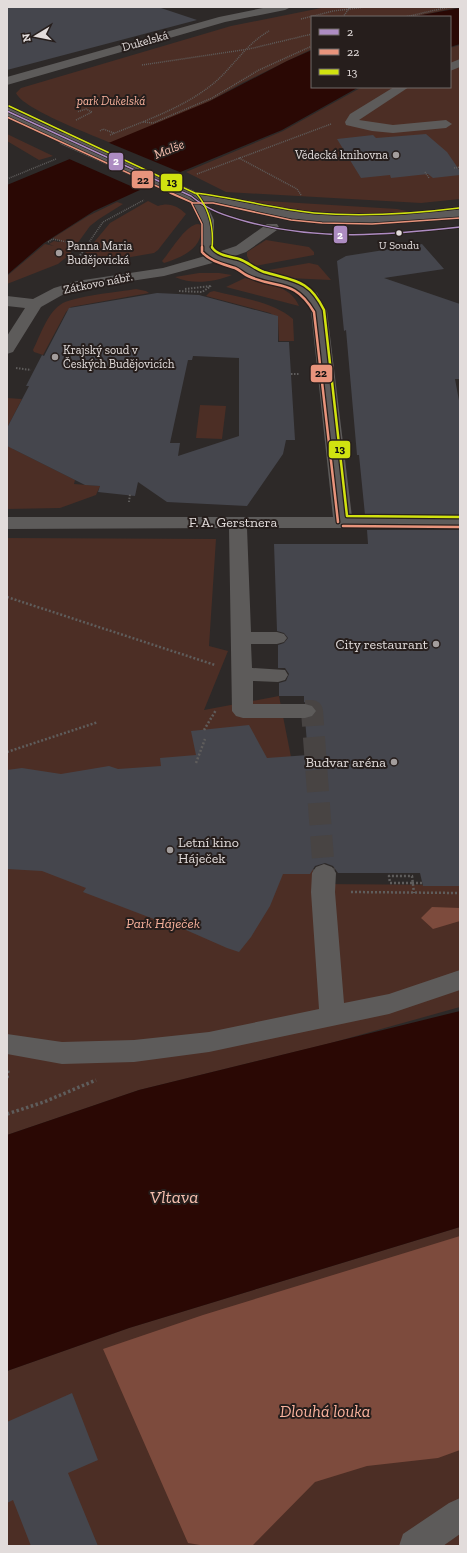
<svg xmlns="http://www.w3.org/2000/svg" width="467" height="1553" viewBox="0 0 467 1553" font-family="'Zilla Slab',serif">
<rect width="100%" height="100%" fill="#2d2928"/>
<path fill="#4c2e25" d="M 326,7 L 460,7 L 412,17 L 312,17 L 312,49 L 242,83 L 203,105 L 111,143 C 92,135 23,109 16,93 L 21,88 L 231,26 Z
M 460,45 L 460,199 L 421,203 L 226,192 L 186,172 L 283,131 L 362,87 L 450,87 L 450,48 Z
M 7,134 L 53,156 L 39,160 L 7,141 Z
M 233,199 L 397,209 L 411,212 C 349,215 294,213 233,199 Z
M 148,201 L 158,206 C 169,202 178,206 186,214 L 158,250 L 154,253 L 96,263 L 84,260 L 81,258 L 110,223 Z
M 117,202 L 123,204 L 99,219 L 90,226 L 69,255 L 58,264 L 7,284 L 7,276 L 45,244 L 54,246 L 49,244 L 54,241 L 59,242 L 61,241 L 53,238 L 88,216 Z
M 198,224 L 201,225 C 204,248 183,257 164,263 L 162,261 C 171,251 185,225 198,224 Z
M 266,240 L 309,247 L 314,252 L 314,255 L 255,266 L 251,264 L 247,256 L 247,252 Z
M 309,263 L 318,265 L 331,280 L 288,278 L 263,271 Z
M 199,273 L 219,273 L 232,275 C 214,282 193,285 175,277 Z
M 245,278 C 265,283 290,285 299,306 L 226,287 Z
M 136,289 L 146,291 L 149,293 L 71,307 L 66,312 L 43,355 L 34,352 L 33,350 C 40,336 47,314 60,305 C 71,296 120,292 136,289 Z
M 214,291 C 240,298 273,301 293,319 L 294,341 L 279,341 L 278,319 L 270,313 L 206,296 L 210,292 Z
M 7,398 L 22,399 L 7,428 Z
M 200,405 L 226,406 L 222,439 L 196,438 Z
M 7,446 L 14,448 L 13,449 L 75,480 L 74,484 L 100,486 L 96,495 L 60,508 L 7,509 Z
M 7,538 L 216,539 L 209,646 L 228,651 L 204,710 L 279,696 L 316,884 L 460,885 L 460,1007 L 331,1043 L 139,1090 L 7,1135 Z
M 460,1227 L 460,1546 L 7,1546 L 7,1371 L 129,1328 Z"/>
<path fill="#7d4b3d" d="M 432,907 L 460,908 L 460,921 L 433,929 L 421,918 Z
M 460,1236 L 460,1450 L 438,1458 L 367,1466 L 315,1482 L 252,1546 L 206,1546 L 188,1543 L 103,1349 L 203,1315 Z"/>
<path fill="#2a0804" d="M 460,8 L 460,44 L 450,47 L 450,17 L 411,17 Z
M 312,50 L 312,87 L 359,87 L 282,130 L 166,178 L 94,211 L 44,243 L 7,275 L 7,185 L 210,101 L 287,61 Z
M 460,1011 L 460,1227 L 129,1328 L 7,1371 L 7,1135 L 139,1090 Z"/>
<path fill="#2d2928" d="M 107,142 L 182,173 L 142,191 L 67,158 Z"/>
<path fill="#45464d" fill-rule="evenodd" d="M 7,7 L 158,7 L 197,20 L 7,70 Z
M 426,134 L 447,152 L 460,171 L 460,175 L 433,178 L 428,174 L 391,178 L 390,175 L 361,178 L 337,139 L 373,135 L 376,138 Z
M 422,244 L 444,269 L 384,278 L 460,304 L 460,379 L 455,379 L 460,406 L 460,515 L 365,515 L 359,455 L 357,455 L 346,330 L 344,331 L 337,261 L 346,256 Z
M 157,293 L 199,295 L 278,316 L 278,342 L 289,342 L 295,440 L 286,440 L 283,454 L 247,506 L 167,502 L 138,482 L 135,496 L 98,492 L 100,486 L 85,485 L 7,446 L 7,428 L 29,386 L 26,386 L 42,355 L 44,356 L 69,308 ZM 193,356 L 239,358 L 239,436 L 178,456 L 180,443 L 170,443 L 188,360 L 192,360 Z
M 367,530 L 460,530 L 460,886 L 423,886 L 420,873 L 338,873 L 333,866 L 325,863 L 315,866 L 310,874 L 283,874 L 270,906 L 251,937 L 239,952 L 227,948 L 161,919 L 159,921 L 83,892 L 86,888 L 42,871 L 7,869 L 7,770 L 22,768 L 61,774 L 109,766 L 118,769 L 161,766 L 160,758 L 196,755 L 191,731 L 249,725 L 267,758 L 308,755 L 305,719 L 313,717 L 317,710 L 312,705 L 304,702 L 304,696 L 279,696 L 279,683 L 286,681 L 289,674 L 285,668 L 278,668 L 278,645 L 284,643 L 288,638 L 284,633 L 277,631 L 274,544 L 368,544 Z
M 72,1393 L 98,1460 L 68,1473 L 98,1546 L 31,1546 L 13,1500 L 7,1503 L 7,1422 Z"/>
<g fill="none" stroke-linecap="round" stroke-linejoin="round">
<path stroke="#484443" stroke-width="22" stroke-dasharray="22 11" stroke-linecap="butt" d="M 305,711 L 312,711 L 324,873"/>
<path stroke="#5f5d5c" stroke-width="1.5" stroke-dasharray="1 1" stroke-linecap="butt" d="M 343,17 L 350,7
M 405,17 L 449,7
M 301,19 L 333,11 L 365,7
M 142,65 L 249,49 L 312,34
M 76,120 L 92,112 L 86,109 L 77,112
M 143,122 L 153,123 L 212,98 L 259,70 L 312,46
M 100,131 L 103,129 L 114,133
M 110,135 C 144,121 180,109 209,87 C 232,70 243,46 269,31
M 239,158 L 297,189 L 301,195
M 454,168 L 460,167
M 425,172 L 429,178
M 197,174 L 331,124
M 7,179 L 56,159
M 48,242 L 53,239 L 85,246
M 85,248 L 103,222 L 144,200"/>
<path stroke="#5f5d5c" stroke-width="2" stroke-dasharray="1.5 1.5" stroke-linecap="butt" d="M 73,265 L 86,247
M 185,289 L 211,286
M 179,291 L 202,292 L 211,286
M 16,368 L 31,370
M 291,374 L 299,374
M 129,502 L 130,494"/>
<path stroke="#5f5d5c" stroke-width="2.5" stroke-dasharray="2 2" stroke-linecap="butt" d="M 7,597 L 215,665
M 204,730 L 216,710
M 7,752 L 98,722
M 196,763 L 205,739
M 412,883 L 390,883 L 389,876 L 412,876 L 414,893
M 351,892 L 460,893"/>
<path stroke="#5f5d5c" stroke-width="3.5" stroke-dasharray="2.5 2.5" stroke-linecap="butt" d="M 7,1078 L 8,1070
M 7,1114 L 44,1102 L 96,1080"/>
<path fill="#5d5b5a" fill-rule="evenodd" d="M 268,7 L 291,7 L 285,10 L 225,22 L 7,85 L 7,77 L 219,17 Z
M 460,59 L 460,67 L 450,71 L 450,63 Z
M 394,87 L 409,87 L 359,120 L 393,125 L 446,120 L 452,124 L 446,128 L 393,133 L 372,131 L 346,125 L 345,122 L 350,114 Z
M 7,107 L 69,136 L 71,139 L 69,142 L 59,142 L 7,116 Z
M 191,192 L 280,209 L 334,215 L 397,215 L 460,209 L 460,217 C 404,224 349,227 293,219 C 264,215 235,206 206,203 L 214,220 L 214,249 L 218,252 L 236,246 L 267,224 L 277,224 L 279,227 L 277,230 L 246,252 L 232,257 L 249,263 L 255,269 L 296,279 L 317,293 L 327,311 L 352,517 L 460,516 L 460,528 L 247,528 L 251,632 L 277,632 L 284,634 L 287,638 L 284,642 L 277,644 L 251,644 L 252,668 L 285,670 L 288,675 L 285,680 L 278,682 L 253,681 L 253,704 L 305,704 L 312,706 L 316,711 L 312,716 L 305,718 L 243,718 L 236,716 L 232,711 L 229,528 L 7,529 L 7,517 L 333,517 L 311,311 L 306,299 L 286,285 L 245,275 L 239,269 L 216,262 L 164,276 L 84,288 L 64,294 L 41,307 L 13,352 L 7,354 L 7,336 L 25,308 L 7,306 L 7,296 L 33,299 L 54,288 L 77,281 L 163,268 L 205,256 L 200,250 C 202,236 203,217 193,205 C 191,202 187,200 184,196 L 186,193 Z
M 324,864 L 332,867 L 336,873 L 335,892 L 344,1003 L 389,994 L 460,970 L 460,990 L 389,1014 L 209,1052 L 134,1062 L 62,1064 L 7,1054 L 7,1034 L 62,1042 L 134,1040 L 209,1032 L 319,1009 L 311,892 L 312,873 L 316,867 Z
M 460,1498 L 460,1534 L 443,1546 L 399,1546 L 403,1534 L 449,1503 Z"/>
<path stroke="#5f5d5c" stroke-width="2.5" stroke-dasharray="2 2" stroke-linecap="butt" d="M 412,883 L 422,883"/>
<path stroke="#5d5b5a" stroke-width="12" d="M 64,139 L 191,196"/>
<defs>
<path id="bus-1" d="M 7,111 L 191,196 C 209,211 226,216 248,222 C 318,241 389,235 460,227"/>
<path id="bus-2-far1" d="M 7,117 L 191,202 L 202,224 L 202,248
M 170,193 L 193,203 L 213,203 L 291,220 L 322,223 L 372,224 L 460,218"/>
<path id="bus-2" d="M 202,247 L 202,252 C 211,262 223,264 235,268 C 240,270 243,274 248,276 C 278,290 294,278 314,312 L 338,522
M 343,526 L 460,527"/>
<path id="bus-3-far1" d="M 9,106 L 197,194 C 210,210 214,227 212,248
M 194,193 C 234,197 273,209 314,213 C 362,217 411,214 459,208"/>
<path id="bus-3" d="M 212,247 C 216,255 231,257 239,259 C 248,262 255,269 264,272 C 294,281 309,279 324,310 L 347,516 L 460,517"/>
</defs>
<use href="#bus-1" stroke="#261e1c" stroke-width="3"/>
<use href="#bus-2-far1" stroke="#261e1c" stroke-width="3"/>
<use href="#bus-2" stroke="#261e1c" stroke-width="5"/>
<use href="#bus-3-far1" stroke="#261e1c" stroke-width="3"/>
<use href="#bus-3" stroke="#261e1c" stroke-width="5"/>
<use href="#bus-1" stroke="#ad8cc2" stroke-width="1.5"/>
<use href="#bus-2-far1" stroke="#e8947c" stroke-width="1.5"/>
<use href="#bus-2" stroke="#e8947c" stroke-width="2.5"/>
<use href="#bus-3-far1" stroke="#d1e210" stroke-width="1.5"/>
<use href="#bus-3" stroke="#d1e210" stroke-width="2.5"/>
</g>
<g fill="#a39d9c" stroke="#261e1c" stroke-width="1.5">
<circle cx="396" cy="155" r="4"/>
<circle cx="59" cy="253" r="4"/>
<circle cx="55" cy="357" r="4"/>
<circle cx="436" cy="644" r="4"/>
<circle cx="394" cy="762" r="4"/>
<circle cx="170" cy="850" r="4"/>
</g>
<circle fill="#e2dcdb" stroke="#261e1c" stroke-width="1.5" cx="399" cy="233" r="3.5"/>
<g text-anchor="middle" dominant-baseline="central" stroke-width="4" stroke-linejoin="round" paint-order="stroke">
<g font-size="11" fill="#e2dcdb" stroke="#261e1c">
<text x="399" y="245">U Soudu</text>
</g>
<g font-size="12" fill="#e2dcdb" stroke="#261e1c">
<text transform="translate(145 41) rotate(-16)">Dukelská</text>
<text transform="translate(98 283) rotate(-11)">Zátkovo nábř.</text>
</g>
<g font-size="12" font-style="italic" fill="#fab39e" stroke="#261e1c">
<text x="111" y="101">park Dukelská</text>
</g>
<g font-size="12" fill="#e2dcdb" stroke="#261e1c" text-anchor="start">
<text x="388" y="155" text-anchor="end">Vědecká knihovna</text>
<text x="67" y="246">Panna Maria<tspan x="67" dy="14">Budějovická</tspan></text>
<text x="63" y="350">Krajský soud v<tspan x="63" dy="14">Českých Budějovicích</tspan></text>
</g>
<g font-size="13" font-style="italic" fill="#f5bfaf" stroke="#261e1c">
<text transform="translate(169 149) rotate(-22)">Malše</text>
</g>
<g font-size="14" fill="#e2dcdb" stroke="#261e1c">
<text x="233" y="522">F. A. Gerstnera</text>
</g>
<g font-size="14" fill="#e2dcdb" stroke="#261e1c" text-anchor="end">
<text x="428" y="644">City restaurant</text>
<text x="386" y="762">Budvar aréna</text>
<text x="178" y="842" text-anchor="start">Letní kino<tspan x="178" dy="16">Háječek</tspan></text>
</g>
<g font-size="14" font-style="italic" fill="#fab39e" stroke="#261e1c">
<text x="163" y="923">Park Háječek</text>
</g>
<g font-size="17" font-style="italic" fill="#fab39e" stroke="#261e1c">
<text x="325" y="1411">Dlouhá louka</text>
</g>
<g font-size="18" font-style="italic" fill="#f5bfaf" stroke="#261e1c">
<text x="174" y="1197">Vltava</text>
</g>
</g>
<g stroke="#261e1c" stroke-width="1.5">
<rect x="108" y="152" width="16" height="19" rx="4" fill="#ad8cc2"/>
<rect x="131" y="170" width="23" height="19" rx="4" fill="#e8947c"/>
<rect x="160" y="173" width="23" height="19" rx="4" fill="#d1e210"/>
<rect x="333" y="225" width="15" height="19" rx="4" fill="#ad8cc2"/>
<rect x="310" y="364" width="23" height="19" rx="4" fill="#e8947c"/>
<rect x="328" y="440" width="23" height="19" rx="4" fill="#d1e210"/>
</g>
<g font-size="11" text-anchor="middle" font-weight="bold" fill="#fff">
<text x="116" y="165">2</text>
<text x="340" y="239">2</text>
</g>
<g font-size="11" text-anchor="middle" font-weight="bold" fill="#111">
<text x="143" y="184">22</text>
<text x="172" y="186">13</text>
<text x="321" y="377">22</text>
<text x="340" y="453">13</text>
</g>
<rect width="467" height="1553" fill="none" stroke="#e2dcdb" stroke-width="16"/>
<rect x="311" y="16" width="140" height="72" fill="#261e1c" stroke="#716a68"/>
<rect x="319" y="29" width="20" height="6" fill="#ad8cc2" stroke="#716a68"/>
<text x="347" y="36" font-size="12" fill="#e2dcdb">2</text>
<rect x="319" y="49" width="20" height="6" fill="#e8947c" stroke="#716a68"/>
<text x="347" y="56" font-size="12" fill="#e2dcdb">22</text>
<rect x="319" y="69" width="20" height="6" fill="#d1e210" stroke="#716a68"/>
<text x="347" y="76" font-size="12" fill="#e2dcdb">13</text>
<g transform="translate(36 36) rotate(260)" stroke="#261e1c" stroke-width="3" paint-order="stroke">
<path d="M0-3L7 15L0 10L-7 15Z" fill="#e2dcdb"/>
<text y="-6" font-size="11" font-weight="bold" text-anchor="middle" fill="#e2dcdb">N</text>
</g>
</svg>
